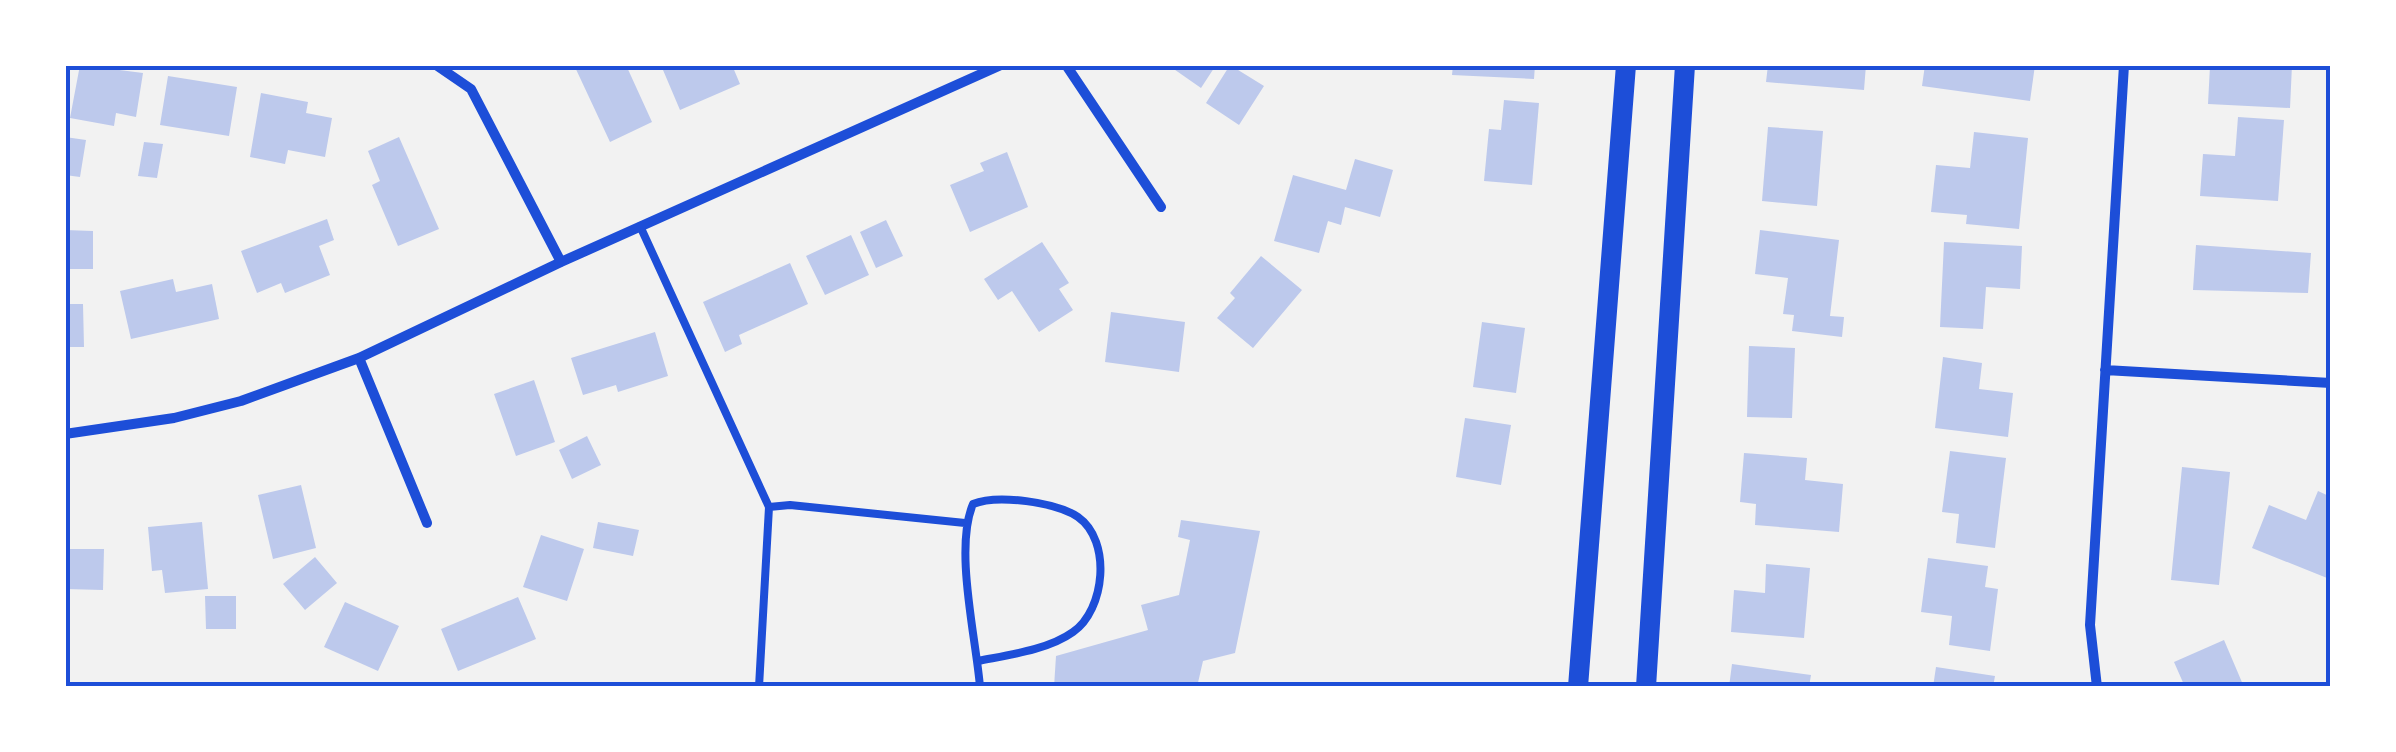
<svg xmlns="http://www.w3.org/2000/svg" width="2396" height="752" viewBox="0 0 2396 752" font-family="'DejaVu Sans',sans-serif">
<rect width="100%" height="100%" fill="#f2f2f2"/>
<path fill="#bdc9ec" d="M 80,65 L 143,73 L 136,117 L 116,113 L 114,126 L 70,118 Z
M 574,65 L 626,65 L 652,122 L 610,142 Z
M 673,65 L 732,65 L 740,84 L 680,110 L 663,70 Z
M 1168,65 L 1216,65 L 1201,88 Z
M 1230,65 L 1264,86 L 1239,125 L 1206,103 Z
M 1453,65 L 1535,65 L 1534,79 L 1452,75 Z
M 1768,65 L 1866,65 L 1864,90 L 1766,82 Z
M 1925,65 L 2035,65 L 2030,101 L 1922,86 Z
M 2247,65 L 2292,65 L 2290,108 L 2208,104 L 2210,66 Z
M 168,76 L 237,87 L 229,136 L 160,125 Z
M 261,93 L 308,102 L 306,113 L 332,118 L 325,157 L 288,150 L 285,164 L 250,157 Z
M 1504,100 L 1539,103 L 1532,185 L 1484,181 L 1489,129 L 1501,130 Z
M 2238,117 L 2284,120 L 2278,201 L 2200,196 L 2203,154 L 2235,156 Z
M 1768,127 L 1823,131 L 1817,206 L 1762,201 Z
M 1974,132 L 2028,138 L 2019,229 L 1966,224 L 1967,215 L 1931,212 L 1936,165 L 1970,168 Z
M 65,137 L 86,140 L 80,177 L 65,175 Z
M 399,137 L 439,229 L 398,246 L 372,185 L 380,181 L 368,151 Z
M 144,142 L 163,144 L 157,178 L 138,176 Z
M 1007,152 L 1028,207 L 970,232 L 950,185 L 984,171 L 980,163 Z
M 1355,159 L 1393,170 L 1380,217 L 1345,207 L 1341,225 L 1328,221 L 1319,253 L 1274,241 L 1293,175 L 1346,190 Z
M 327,219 L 334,240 L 319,246 L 330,275 L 285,293 L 281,283 L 257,293 L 241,251 Z
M 886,220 L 903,256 L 876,268 L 860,232 Z
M 65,230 L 93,231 L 93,269 L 65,269 Z
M 1760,230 L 1839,240 L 1830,316 L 1844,317 L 1842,337 L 1792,331 L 1794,315 L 1783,314 L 1788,278 L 1755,274 Z
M 851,235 L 869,275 L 825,295 L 806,256 Z
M 1042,242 L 1069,283 L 1059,289 L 1073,310 L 1039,332 L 1012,291 L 998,300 L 984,279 Z
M 1944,242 L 2022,246 L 2020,289 L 1986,287 L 1983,329 L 1940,327 Z
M 2196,245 L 2311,253 L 2308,293 L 2193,290 Z
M 1261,256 L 1302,290 L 1253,348 L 1217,318 L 1235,298 L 1230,293 Z
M 790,263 L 808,304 L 739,335 L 742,344 L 725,352 L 703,302 Z
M 173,279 L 176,292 L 212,284 L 219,319 L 131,339 L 120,291 Z
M 65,304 L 83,304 L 84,347 L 65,347 Z
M 1111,312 L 1185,322 L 1179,372 L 1105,362 Z
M 1482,322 L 1525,328 L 1516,393 L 1473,387 Z
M 655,332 L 668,376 L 618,392 L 616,385 L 583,395 L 571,358 Z
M 1749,346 L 1795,348 L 1792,418 L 1747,417 Z
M 1943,357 L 1982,363 L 1979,389 L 2013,393 L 2008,437 L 1935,428 Z
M 534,380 L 555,442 L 516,456 L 494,394 Z
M 1465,418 L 1511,425 L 1501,485 L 1456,477 Z
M 587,436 L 601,465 L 572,479 L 559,450 Z
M 1950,451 L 2006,458 L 1995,548 L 1956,543 L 1959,514 L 1942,512 Z
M 1744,453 L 1807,458 L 1805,480 L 1843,484 L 1839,532 L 1755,525 L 1756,504 L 1740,502 Z
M 2182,467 L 2230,472 L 2219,585 L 2171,580 Z
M 301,485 L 316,548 L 273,559 L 258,495 Z
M 2318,491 L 2331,497 L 2331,567 L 2327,578 L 2252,548 L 2269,505 L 2306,520 Z
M 1181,520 L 1260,531 L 1235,653 L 1203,661 L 1197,687 L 1054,687 L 1056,656 L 1148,630 L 1141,605 L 1179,595 L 1190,540 L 1178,537 Z
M 202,522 L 208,589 L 165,593 L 162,570 L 152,571 L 148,527 Z
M 598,522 L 639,530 L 633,556 L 593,548 Z
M 541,535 L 584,549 L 567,601 L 523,587 Z
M 65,549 L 104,549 L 103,590 L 65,589 Z
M 315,557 L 337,583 L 305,610 L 283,584 Z
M 1928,558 L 1988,566 L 1985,587 L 1998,589 L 1990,651 L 1949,645 L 1952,616 L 1921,612 Z
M 1766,564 L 1810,568 L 1804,638 L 1731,632 L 1734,590 L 1765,593 Z
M 205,596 L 236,596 L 236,629 L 206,629 Z
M 518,597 L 536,639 L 458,671 L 441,629 Z
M 345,602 L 399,626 L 378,671 L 324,647 Z
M 2224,640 L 2244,687 L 2185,687 L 2174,662 Z
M 1732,664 L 1811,675 L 1809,687 L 1729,687 Z
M 1936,667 L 1995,676 L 1993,687 L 1933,687 Z"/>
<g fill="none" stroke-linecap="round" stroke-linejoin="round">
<path stroke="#1d4ed8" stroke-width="8" d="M 640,226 L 769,507 L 759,687
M 769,507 L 790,505 L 965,523
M 978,661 C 1008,655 1048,650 1073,632 C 1105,610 1112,541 1078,517 C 1056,502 997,494 973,504 C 954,548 976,638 980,687"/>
<path stroke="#1d4ed8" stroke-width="10" d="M 436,65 L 471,89 L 561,262
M 1066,65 L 1161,207
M 359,358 L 427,523
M 2105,370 L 2331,383
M 65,434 L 174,418 L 241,401 L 359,358 L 561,262 L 1001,65
M 2097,687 L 2090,625 L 2124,65"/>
<path stroke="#1d4ed8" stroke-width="20" d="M 1578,687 L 1626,65
M 1646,687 L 1685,65"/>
</g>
<rect width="2396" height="752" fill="none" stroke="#ffffff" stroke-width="135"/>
<rect x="68" y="68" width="2260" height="616" fill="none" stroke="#1d4ed8" stroke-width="4"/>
</svg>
